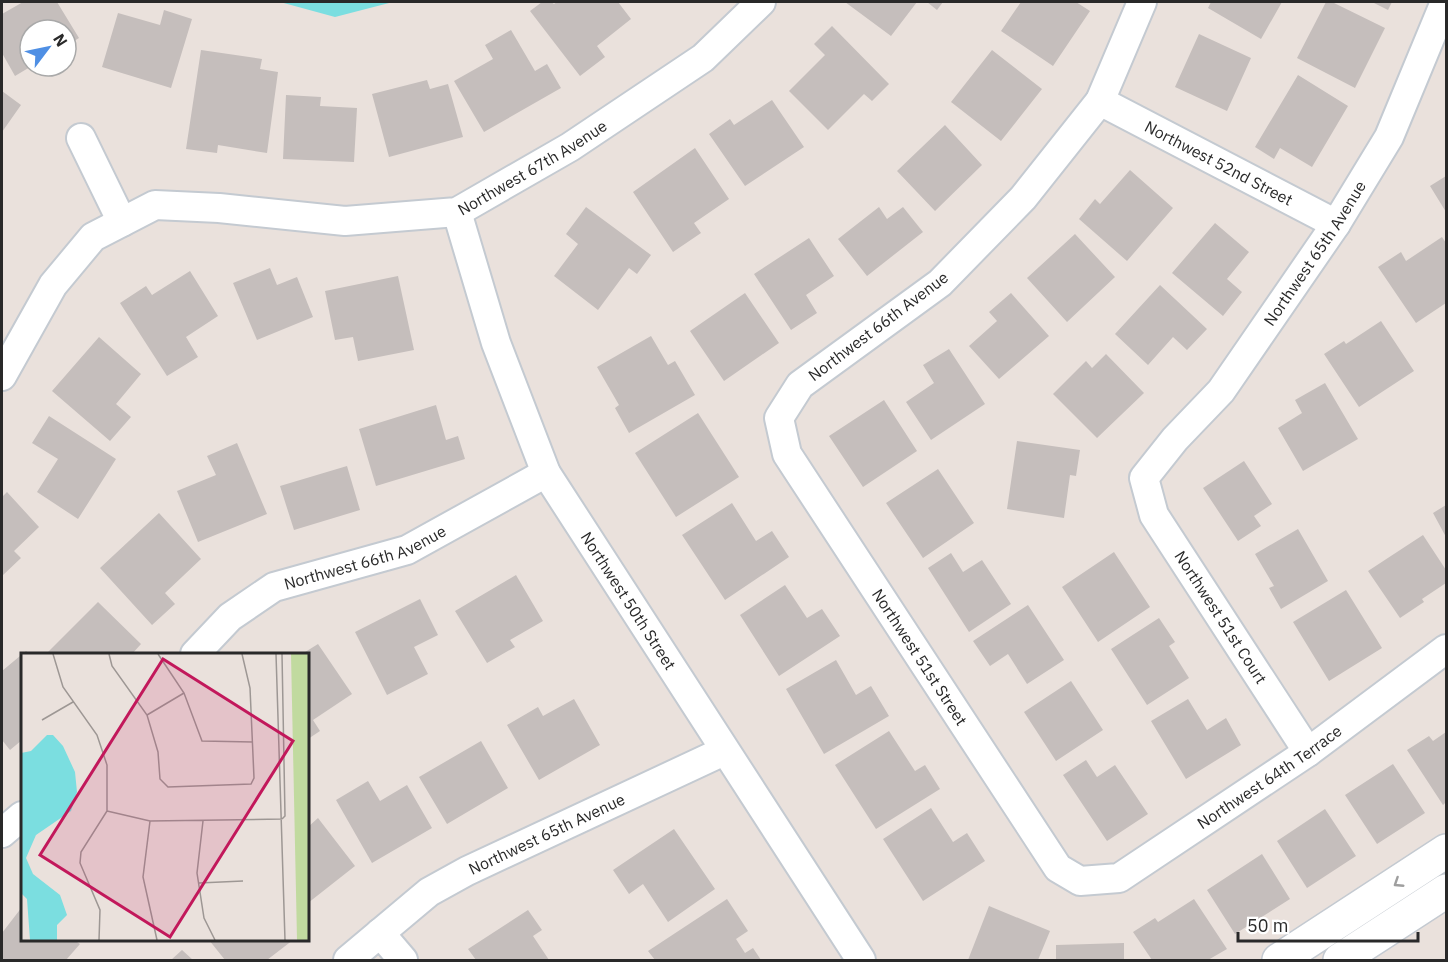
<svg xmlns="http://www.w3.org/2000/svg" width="1448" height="962" viewBox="0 0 1448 962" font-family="'IBM Plex Sans',sans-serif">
<rect width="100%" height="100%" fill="#eae1dc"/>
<path fill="#7bdee0" d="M 280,2 L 393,2 L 335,17 Z"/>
<path fill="#c5bebc" d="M 23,2 L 57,2 L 79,38 L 66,46 L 66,30 L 30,30 L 30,67 L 15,76 L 2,53 L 2,14 Z
M 542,2 L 551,2 L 554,4 L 557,2 L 618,2 L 631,19 L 597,46 L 605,57 L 580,76 L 530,11 Z
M 845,2 L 917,2 L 891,36 Z
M 927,2 L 943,2 L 937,10 Z
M 1021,2 L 1076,2 L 1090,11 L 1053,66 L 1001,31 Z
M 1211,2 L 1282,2 L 1261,39 L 1208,8 Z
M 1326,2 L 1332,2 L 1385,28 L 1355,88 L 1297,58 Z
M 1372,2 L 1392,2 L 1388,10 Z
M 164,10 L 192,19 L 171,88 L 102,67 L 118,13 L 160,25 Z
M 832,26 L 889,84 L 872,101 L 864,94 L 828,130 L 789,91 L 825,55 L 814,44 Z
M 511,30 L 535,71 L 547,64 L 561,88 L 484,132 L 454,81 L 493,59 L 485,45 Z
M 1199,34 L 1251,58 L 1227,111 L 1175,87 Z
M 201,50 L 262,59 L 260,69 L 278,72 L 267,153 L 218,145 L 217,153 L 186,149 Z
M 992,50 L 1042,89 L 1001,141 L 951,102 Z
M 1298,75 L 1348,106 L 1312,167 L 1280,148 L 1274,159 L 1255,147 Z
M 427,80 L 430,89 L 448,84 L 463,137 L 389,157 L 372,94 Z
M 2,91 L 21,105 L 2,132 Z
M 286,95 L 321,97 L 320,106 L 357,108 L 354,162 L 283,159 Z
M 772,100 L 804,147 L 745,186 L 709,134 L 730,119 L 734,125 Z
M 945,125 L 982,165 L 935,211 L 897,171 Z
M 695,148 L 729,199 L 694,223 L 701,233 L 673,252 L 633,192 Z
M 1130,170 L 1173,208 L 1127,261 L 1079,219 L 1095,199 L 1100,204 Z
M 1446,176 L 1446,212 L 1430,186 Z
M 586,207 L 651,255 L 637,274 L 629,268 L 598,310 L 554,276 L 578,244 L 566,234 Z
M 879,207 L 887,219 L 903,207 L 923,232 L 867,276 L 838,239 Z
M 1215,223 L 1249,252 L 1227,279 L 1242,292 L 1223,316 L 1172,273 Z
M 1075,234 L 1115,277 L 1067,322 L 1027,278 Z
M 1442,237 L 1446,243 L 1446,303 L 1416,323 L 1378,267 L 1401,252 L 1406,261 Z
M 809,238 L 834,276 L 806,295 L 817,313 L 791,330 L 754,274 Z
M 270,268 L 277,285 L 297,277 L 313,317 L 257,340 L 233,283 Z
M 190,271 L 218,316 L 186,337 L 198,357 L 167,376 L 120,303 L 146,286 L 152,295 Z
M 398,276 L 414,350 L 358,361 L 353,337 L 335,340 L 325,291 Z
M 1160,285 L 1207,329 L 1187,350 L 1173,337 L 1148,365 L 1115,334 Z
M 745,293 L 779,343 L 724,381 L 690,331 Z
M 1011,293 L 1049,336 L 999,379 L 969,346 L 997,321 L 989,312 Z
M 1381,321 L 1414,371 L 1359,407 L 1324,354 L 1344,341 L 1346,344 Z
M 651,336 L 668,365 L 675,361 L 695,395 L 629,433 L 615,408 L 619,405 L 597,367 Z
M 99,337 L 141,374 L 116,404 L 131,417 L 110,441 L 52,391 Z
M 949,349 L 985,404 L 931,440 L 906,402 L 934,383 L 923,365 Z
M 1106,354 L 1144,393 L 1097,438 L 1053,394 L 1086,361 L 1092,368 Z
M 1325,383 L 1358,439 L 1303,471 L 1278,428 L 1302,413 L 1295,400 Z
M 884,400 L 917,451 L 863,487 L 829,436 Z
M 436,405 L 446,440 L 458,436 L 465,459 L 376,486 L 359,429 Z
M 698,413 L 739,477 L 676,517 L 635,453 Z
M 49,416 L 116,459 L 78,519 L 37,492 L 58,459 L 32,443 Z
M 1017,441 L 1080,450 L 1076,476 L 1070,475 L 1064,518 L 1007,509 Z
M 237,443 L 267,514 L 198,542 L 177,491 L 216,475 L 207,456 Z
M 1244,461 L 1272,504 L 1254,516 L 1261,526 L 1238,541 L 1203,488 Z
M 347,466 L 360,510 L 294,530 L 280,486 Z
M 938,469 L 974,523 L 923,558 L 886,503 Z
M 7,492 L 39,527 L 14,551 L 21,558 L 2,576 L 2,497 Z
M 732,503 L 756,541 L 772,531 L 789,557 L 725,600 L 682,535 Z
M 1446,505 L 1446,537 L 1433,513 Z
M 159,513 L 201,559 L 165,593 L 175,604 L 152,625 L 100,568 Z
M 1298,529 L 1328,581 L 1281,609 L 1269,588 L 1274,586 L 1255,554 Z
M 1423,535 L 1446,570 L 1446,583 L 1422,599 L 1424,602 L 1400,618 L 1368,571 Z
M 1114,552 L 1150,607 L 1098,642 L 1062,587 Z
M 951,553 L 963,572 L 982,560 L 1011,604 L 969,632 L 928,568 Z
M 516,575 L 543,621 L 510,640 L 515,647 L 487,663 L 455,611 Z
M 785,585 L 807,618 L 822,609 L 840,636 L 779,676 L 740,615 Z
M 1346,590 L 1382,648 L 1329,681 L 1293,622 Z
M 420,599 L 438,635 L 414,647 L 428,674 L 387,695 L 355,632 Z
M 98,602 L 141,644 L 132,654 L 46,654 Z
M 1028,605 L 1064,660 L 1027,684 L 1008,654 L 990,666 L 973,641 Z
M 1159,618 L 1175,642 L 1169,646 L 1189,678 L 1147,705 L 1111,649 Z
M 318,644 L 352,694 L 313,720 L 320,731 L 308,739 L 308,654 L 302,654 Z
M 26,651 L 30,654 L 22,654 L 22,740 L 10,750 L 2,740 L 2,671 Z
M 836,660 L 856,695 L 871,686 L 889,716 L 824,754 L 786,689 Z
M 1071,681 L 1103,730 L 1056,761 L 1024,712 Z
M 574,699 L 600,745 L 539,780 L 507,725 L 538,707 L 543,716 Z
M 1188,699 L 1207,730 L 1226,718 L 1241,745 L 1186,779 L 1151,721 Z
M 889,731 L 915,771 L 925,765 L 940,789 L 876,829 L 835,765 Z
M 1446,732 L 1446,802 L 1443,805 L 1407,750 L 1429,736 L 1433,741 Z
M 481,741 L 508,788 L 447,824 L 419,777 Z
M 1086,760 L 1097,777 L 1115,765 L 1148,814 L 1107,841 L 1063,775 Z
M 1393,764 L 1425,813 L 1377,844 L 1345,795 Z
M 368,781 L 380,801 L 407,785 L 432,828 L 372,863 L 336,800 Z
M 931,808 L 953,842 L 967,833 L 985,861 L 923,901 L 883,839 Z
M 1325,809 L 1356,856 L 1307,888 L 1277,841 Z
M 318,818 L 355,866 L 308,903 L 308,827 Z
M 674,829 L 715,889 L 668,922 L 643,884 L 629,894 L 613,870 Z
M 1262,854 L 1290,899 L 1235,934 L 1207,890 Z
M 727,899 L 748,931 L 736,939 L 745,953 L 753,948 L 761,960 L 655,960 L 648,951 Z
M 1194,899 L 1227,949 L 1208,960 L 1152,960 L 1133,932 L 1155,918 L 1158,922 Z
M 989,906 L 1050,931 L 1038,960 L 968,960 Z
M 22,907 L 22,940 L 74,940 L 80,944 L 66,960 L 2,960 L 2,933 Z
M 528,910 L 542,930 L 533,936 L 549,960 L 476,960 L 468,949 Z
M 209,940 L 293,940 L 267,960 L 225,960 Z
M 1124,943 L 1124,960 L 1056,960 L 1056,945 Z
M 182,950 L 193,960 L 171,960 Z"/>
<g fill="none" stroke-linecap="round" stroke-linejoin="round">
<defs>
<g id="minor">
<path id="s1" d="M 1142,2 L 1100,101 L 1023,198 L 940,283 L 800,385 L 779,418 L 787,454 L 1058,868 L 1080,881 L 1119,878 L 1308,752 L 1446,649"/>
<path id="s2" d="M 1100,101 L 1336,224"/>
<path d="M 81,138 L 122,222"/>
<path id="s3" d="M 457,212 L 496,343 L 546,473 L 861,960"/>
<path id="s4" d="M 2,376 L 53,285 L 93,237 L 155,205 L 219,208 L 345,221 L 457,212 L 570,147 L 703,58 L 761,2"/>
<path id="s5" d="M 195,654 L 230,617 L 274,587 L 407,550 L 546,473"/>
<path id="s6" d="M 1308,752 L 1154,515 L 1144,478 L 1175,439 L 1221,391 L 1336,224 L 1389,137 L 1445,2"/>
<path d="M 2,833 L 22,816"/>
<path d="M 380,933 L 403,960"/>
<path id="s7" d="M 348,960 L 429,892 L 467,871 L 724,751"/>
</g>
<path id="tertiary" d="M 1279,960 L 1446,851
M 1340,960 L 1446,891"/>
</defs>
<use href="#minor" stroke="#c4cad1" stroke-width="32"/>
<use href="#tertiary" stroke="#c4cad1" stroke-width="36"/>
<use href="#minor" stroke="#fff" stroke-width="28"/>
<use href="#tertiary" stroke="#fff" stroke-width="33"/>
</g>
<defs><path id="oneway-chevron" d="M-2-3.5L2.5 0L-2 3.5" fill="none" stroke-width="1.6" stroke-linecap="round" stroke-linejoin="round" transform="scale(1.5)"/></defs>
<use stroke="#9f9f9f" href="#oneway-chevron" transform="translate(1398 883) rotate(147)"/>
<g text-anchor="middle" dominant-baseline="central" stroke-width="5" stroke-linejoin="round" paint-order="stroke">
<g font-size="16" fill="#292929" stroke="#fff">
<text stroke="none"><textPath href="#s2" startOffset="134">Northwest 52nd Street</textPath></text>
<text stroke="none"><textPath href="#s4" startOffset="627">Northwest 67th Avenue</textPath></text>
<text stroke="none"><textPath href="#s6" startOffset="604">Northwest 65th Avenue</textPath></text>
<text transform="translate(878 326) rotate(-37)">Northwest 66th Avenue</text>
<text stroke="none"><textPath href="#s5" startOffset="200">Northwest 66th Avenue</textPath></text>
<text stroke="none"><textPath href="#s3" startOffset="428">Northwest 50th Street</textPath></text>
<text transform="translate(1221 617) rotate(57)">Northwest 51st Court</text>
<text stroke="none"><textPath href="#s1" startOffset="842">Northwest 51st Street</textPath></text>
<text stroke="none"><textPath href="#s1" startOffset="1340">Northwest 64th Terrace</textPath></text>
<text stroke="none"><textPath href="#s7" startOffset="237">Northwest 65th Avenue</textPath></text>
</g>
</g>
<g transform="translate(21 653)">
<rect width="288" height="288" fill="#eae1dc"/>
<path d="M 270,1 L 288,1 L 288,287 L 276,287 Z" fill="#c1da9f"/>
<path d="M 26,82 L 32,82 L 42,93 L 54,119 L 56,139 L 50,158 L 15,182 L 5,205 L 12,221 L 39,242 L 46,262 L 36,272 L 36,287 L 9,287 L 6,246 L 0,240 L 0,100 L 10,98 Z" fill="#7bdee0"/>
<path fill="none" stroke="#9d9794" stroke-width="1.5" d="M 32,1 L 42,34 L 76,82 L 86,112 L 86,158 L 60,199 L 59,210 L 79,257 L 78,287M 88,1 L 91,13 L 126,62 L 137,99 L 139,126 L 147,134 L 230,131 L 233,125 L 229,35 L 221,1M 137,1 L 163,40 L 181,88 L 232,89M 255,1 L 264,287M 261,1 L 264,163 L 261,166M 126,62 L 163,40M 21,67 L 52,49M 86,158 L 129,168 L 261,166M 129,168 L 122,224 L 136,287M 182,168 L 176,220 L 183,265 L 194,287M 178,230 L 222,228"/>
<path fill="#c2185b" fill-opacity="0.15" stroke="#c2185b" stroke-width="3" d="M 142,6 L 272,88 L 149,284 L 19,202 Z"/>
<rect width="288" height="288" fill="none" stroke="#292929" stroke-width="3"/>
</g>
<rect width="1448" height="962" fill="none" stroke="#292929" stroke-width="6"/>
<g transform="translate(48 48) rotate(58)"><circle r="28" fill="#ffffff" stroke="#a9a9a9" stroke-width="1.5"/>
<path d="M0-4.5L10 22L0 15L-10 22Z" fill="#4f8fe4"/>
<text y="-9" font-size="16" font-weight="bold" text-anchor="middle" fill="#292929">N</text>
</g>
<path d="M1238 932v9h180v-9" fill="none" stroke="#292929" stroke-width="3"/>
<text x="1247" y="932" font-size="18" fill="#292929" stroke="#ffffff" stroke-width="4.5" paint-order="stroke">50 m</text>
</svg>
